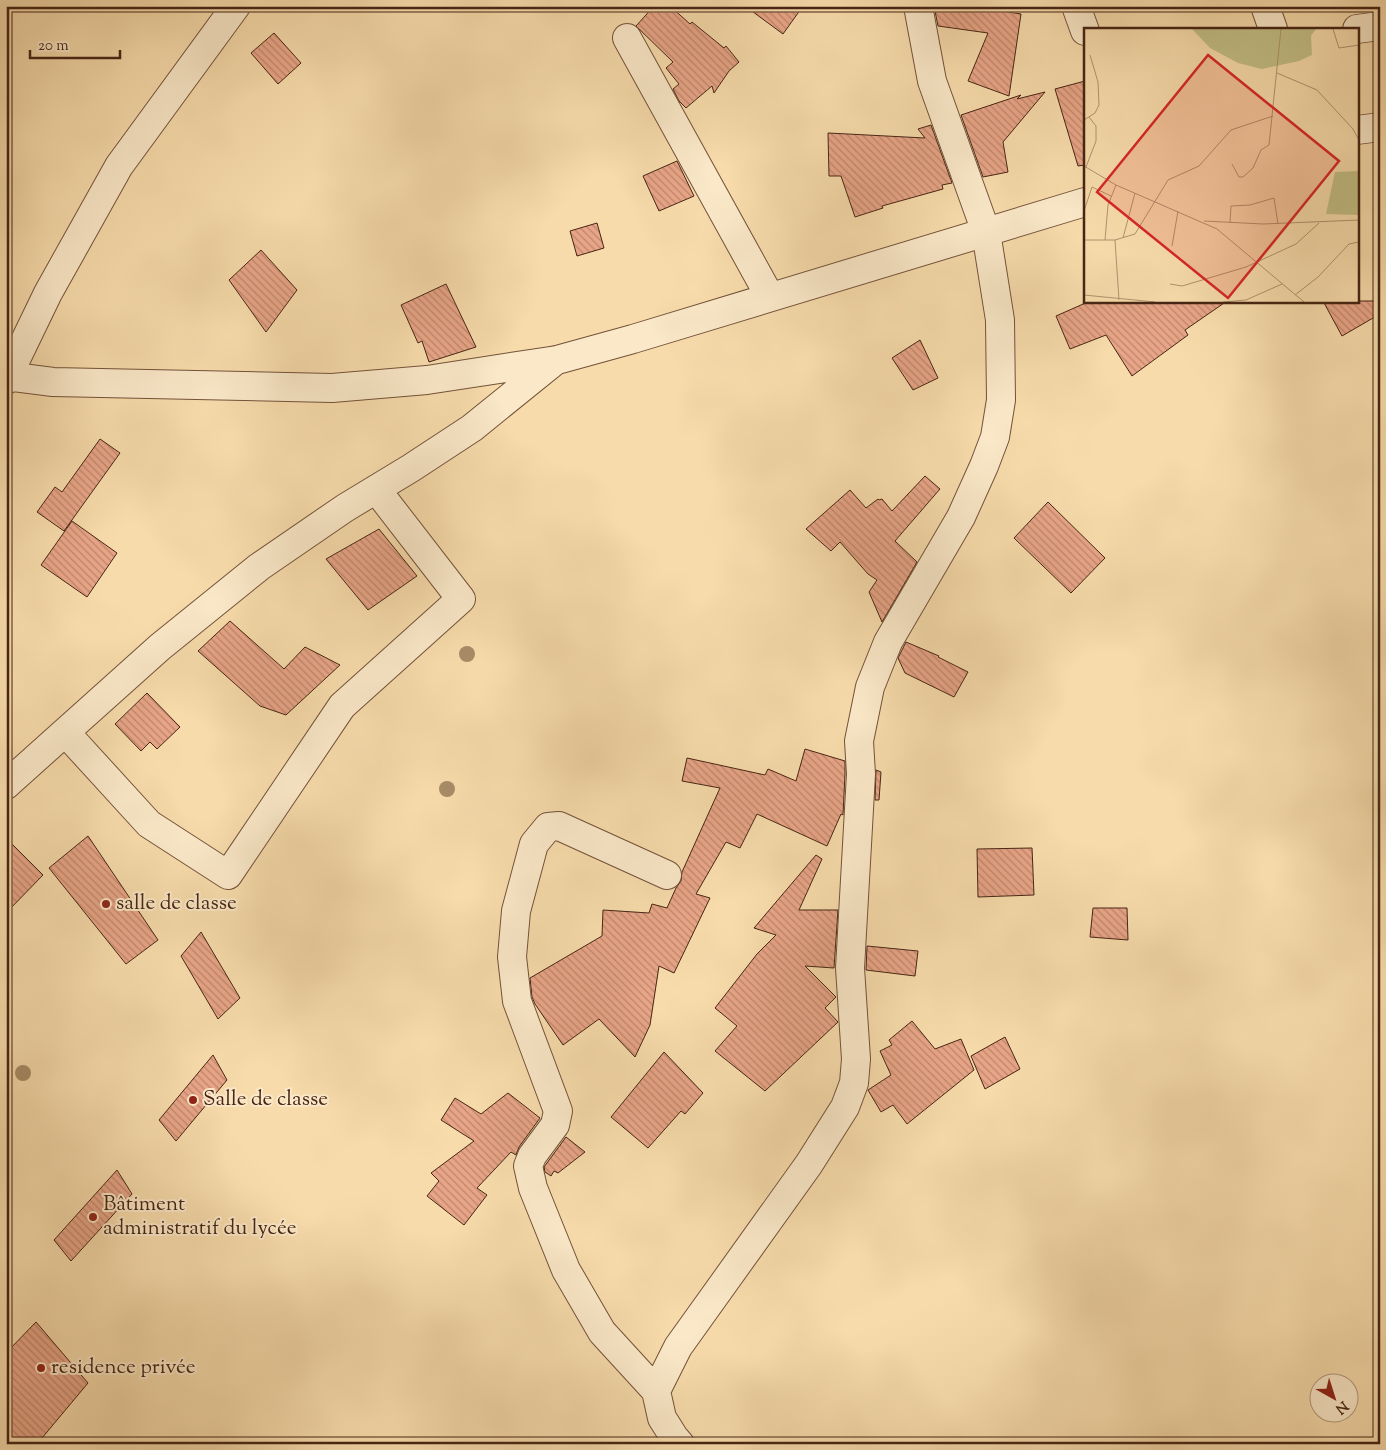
<svg xmlns="http://www.w3.org/2000/svg" width="1386" height="1450" viewBox="0 0 1386 1450" font-family="'Sorts Mill Goudy',serif">
<defs>
<pattern id="building-back-hatch" width="6" height="6" patternUnits="userSpaceOnUse" patternTransform="scale(1.25)"><rect width="6" height="6" fill="#e8a587"/><path d="M-1 5l2 2M0 0l6 6M5-1l2 2" fill="none" stroke="#be866d"/></pattern>
</defs>
<rect width="100%" height="100%" fill="#f7dbab"/>
<filter id="stains"><feTurbulence type="fractalNoise" baseFrequency=".004" numOctaves="4"/><feColorMatrix values="0 0 0 0 .2 0 0 0 0 .09 0 0 0 0 .02 0 0 0 .5 -.17"/></filter>
<radialGradient id="worn" r=".72"><stop offset=".6" stop-color="#630" stop-opacity="0"/><stop offset="1" stop-color="#630" stop-opacity=".3"/></radialGradient>
<path fill="url(#building-back-hatch)" stroke="#472514" d="M 654,6 L 670,6 L 690,24 L 692,22 L 724,48 L 726,46 L 739,62 L 729,71 L 714,93 L 712,86 L 686,108 L 679,101 L 673,89 L 679,84 L 666,68 L 673,62 L 636,26 Z
M 745,6 L 803,6 L 783,34 Z
M 934,6 L 970,6 L 1021,14 L 1009,96 L 968,81 L 988,33 L 938,26 Z
M 274,33 L 301,63 L 278,84 L 251,53 Z
M 1085,81 L 1085,165 L 1078,166 L 1055,89 Z
M 1045,92 L 1003,142 L 1008,172 L 983,177 L 961,115 L 1021,95 L 1017,99 Z
M 931,125 L 952,183 L 942,185 L 943,189 L 882,206 L 883,208 L 855,217 L 841,176 L 829,176 L 828,133 L 925,138 L 918,129 Z
M 677,161 L 694,196 L 659,211 L 643,176 Z
M 597,223 L 604,248 L 577,256 L 570,231 Z
M 261,250 L 297,290 L 266,332 L 229,280 Z
M 446,284 L 476,347 L 429,362 L 422,341 L 418,343 L 401,305 Z
M 1090,301 L 1227,301 L 1185,330 L 1188,335 L 1132,376 L 1106,335 L 1070,349 L 1056,316 Z
M 1323,301 L 1380,301 L 1380,314 L 1342,336 Z
M 920,340 L 938,378 L 913,390 L 892,358 Z
M 100,439 L 120,453 L 64,531 L 37,512 L 55,487 L 62,492 Z
M 925,476 L 940,489 L 895,541 L 917,562 L 882,622 L 869,592 L 877,580 L 868,574 L 840,542 L 831,551 L 806,529 L 850,490 L 866,508 L 878,499 L 879,500 L 882,499 L 892,511 Z
M 1048,502 L 1105,558 L 1071,593 L 1014,538 Z
M 72,521 L 117,553 L 87,597 L 41,565 Z
M 379,529 L 417,576 L 368,610 L 326,559 Z
M 230,621 L 284,669 L 305,647 L 340,665 L 286,715 L 260,706 L 198,651 Z
M 906,642 L 939,656 L 938,657 L 968,672 L 954,697 L 905,673 L 898,658 Z
M 147,693 L 180,727 L 157,749 L 150,742 L 141,751 L 115,724 Z
M 805,749 L 845,761 L 845,774 L 843,815 L 841,814 L 827,846 L 757,814 L 740,848 L 726,842 L 696,894 L 710,898 L 674,973 L 659,966 L 650,1025 L 635,1057 L 599,1019 L 563,1045 L 535,1004 L 532,997 L 530,978 L 602,936 L 603,910 L 649,913 L 652,904 L 667,908 L 676,888 L 681,881 L 682,872 L 720,788 L 682,781 L 687,758 L 765,775 L 768,769 L 796,781 Z
M 876,770 L 881,772 L 879,800 L 875,800 Z
M 88,836 L 158,940 L 126,964 L 49,868 Z
M 6,838 L 43,875 L 6,913 Z
M 1032,848 L 1034,895 L 978,897 L 977,849 Z
M 816,855 L 822,859 L 799,910 L 838,910 L 834,968 L 805,966 L 836,997 L 825,1008 L 838,1022 L 765,1091 L 715,1051 L 737,1026 L 715,1008 L 757,954 L 776,935 L 754,928 Z
M 1093,908 L 1127,908 L 1128,940 L 1090,937 Z
M 201,932 L 240,998 L 218,1019 L 181,956 Z
M 867,946 L 918,951 L 915,976 L 866,970 Z
M 912,1021 L 935,1049 L 961,1039 L 974,1070 L 907,1124 L 893,1105 L 881,1112 L 868,1090 L 891,1075 L 880,1051 L 892,1045 L 889,1040 Z
M 1005,1037 L 1020,1069 L 985,1089 L 971,1056 Z
M 664,1052 L 703,1093 L 685,1114 L 681,1111 L 648,1148 L 611,1117 Z
M 213,1055 L 227,1080 L 176,1141 L 159,1120 Z
M 508,1093 L 540,1118 L 519,1147 L 516,1155 L 511,1152 L 477,1188 L 487,1195 L 464,1225 L 427,1196 L 439,1181 L 431,1173 L 474,1141 L 441,1120 L 455,1098 L 481,1114 Z
M 566,1137 L 585,1152 L 558,1173 L 554,1171 L 551,1176 L 545,1172 L 544,1167 Z
M 117,1170 L 132,1194 L 71,1261 L 54,1240 Z
M 36,1322 L 88,1383 L 37,1444 L 14,1444 L 6,1436 L 6,1353 Z"/>
<g fill="none" stroke-linecap="round" stroke-linejoin="round">
<defs>
<path id="minor" d="M 1076,6 L 1085,31
M 1265,6 L 1273,29
M 1357,29 L 1380,26
M 627,38 L 770,297
M 1357,130 L 1380,127
M 6,376 L 53,382 L 332,388 L 427,380 L 557,360 L 633,339 L 1085,202
M 6,380 L 48,293 L 119,166 L 236,6
M 65,732 L 149,824 L 228,875 L 342,706 L 461,599 L 376,489
M 6,785 L 160,647 L 259,567 L 345,508 L 411,468 L 472,428 L 556,360
M 667,875 L 559,826 L 548,827 L 534,844 L 516,911 L 512,957 L 517,1001 L 558,1111 L 555,1125 L 532,1156 L 528,1166 L 533,1188 L 566,1270 L 602,1332 L 656,1391 L 662,1418 L 674,1437 L 680,1444
M 656,1391 L 678,1347 L 809,1164 L 845,1107 L 854,1083 L 856,1059 L 850,968 L 861,774 L 859,741 L 870,687 L 888,642 L 961,517 L 984,466 L 995,437 L 1001,400 L 1000,320 L 986,232 L 932,81 L 918,6"/>
</defs>
<use href="#minor" stroke="#73523a" stroke-width="30"/>
<use href="#minor" stroke="#fae8c8" stroke-width="28"/>
</g>
<g fill="#a78c67">
<circle cx="467" cy="654" r="8"/>
<circle cx="447" cy="789" r="8"/>
<circle cx="23" cy="1073" r="8"/>
</g>
<g fill="#8f2418" stroke="#fae8c8" stroke-width="2">
<circle cx="106" cy="904" r="5"/>
<circle cx="193" cy="1100" r="5"/>
<circle cx="93" cy="1217" r="5"/>
<circle cx="41" cy="1368" r="5"/>
</g>
<g text-anchor="middle" dominant-baseline="central" stroke-width="4" stroke-linejoin="round" paint-order="stroke">
<g font-size="21" fill="#472514" stroke="#fae8c8" text-anchor="start">
<text x="116" y="904">salle de classe</text>
<text x="203" y="1100">Salle de classe</text>
<text x="103" y="1205">Bâtiment<tspan x="103" dy="24">administratif du lycée</tspan></text>
<text x="51" y="1368">residence privée</text>
</g>
</g>
<g transform="translate(1084 28)">
<rect width="275" height="275" fill="#f7dbab"/>
<path d="M 275,143 L 275,187 L 242,186 L 251,144 Z" fill="#c2be85"/>
<path d="M 108,1 L 232,1 L 227,8 L 228,27 L 215,33 L 178,41 L 154,35 L 126,20 Z" fill="#c2be85"/>
<path fill="none" stroke="#b1926f" stroke-width="1" d="M 249,1 L 255,20 L 275,17M 193,45 L 233,62 L 269,101 L 275,112M 0,92 L 11,85 L 15,77 L 14,54 L 6,27M 148,136 L 155,149 L 159,149 L 169,140 L 177,122 L 185,117 L 197,1M 0,138 L 32,157 L 133,201 L 220,274M 2,139 L 12,113 L 12,98 L 5,89M 0,183 L 8,159 L 27,168M 120,193 L 179,196 L 275,192M 146,195 L 147,178 L 166,177 L 190,170 L 194,196M 39,210 L 51,165M 0,212 L 31,212 L 51,206 L 84,152 L 115,138 L 147,102 L 189,88M 21,212 L 24,177 L 32,157M 31,212 L 35,272M 88,218 L 94,183M 86,256 L 98,258 L 162,239 L 212,216 L 235,195M 0,267 L 71,274M 211,267 L 234,249 L 265,216 L 275,214M 139,274 L 162,272 L 198,256"/>
<path fill="#d62828" fill-opacity="0.15" stroke="#d62828" stroke-width="2.5" d="M 124,27 L 255,133 L 144,270 L 13,164 Z"/>
<rect width="275" height="275" fill="none" stroke="#472514" stroke-width="2.5"/>
</g>
<rect width="1386" height="1450" fill="none" stroke="#f7dbab" stroke-width="25"/>
<rect x="8" y="8" width="1371" height="1435" fill="none" stroke="#472514" stroke-width="2.5"/>
<rect x="12" y="12" width="1361" height="1425" fill="none" stroke="#472514"/>
<g transform="translate(1334 1398) rotate(141)"><circle r="24" fill="#fae8c8" stroke="#b29a80"/>
<path d="M0-4L9 19L0 12L-9 19Z" fill="#8f2418"/>
<text y="-8" font-size="14" font-weight="bold" text-anchor="middle" fill="#472514">N</text>
</g>
<path d="M30 50v8h90v-8" fill="none" stroke="#472514" stroke-width="2.5"/>
<text x="38" y="50" font-size="15" fill="#472514" stroke="#fae8c8" stroke-width="4" paint-order="stroke">20 m</text>
<rect width="100%" height="100%" filter="url(#stains)"/>
<rect width="100%" height="100%" fill="url(#worn)"/>
</svg>
